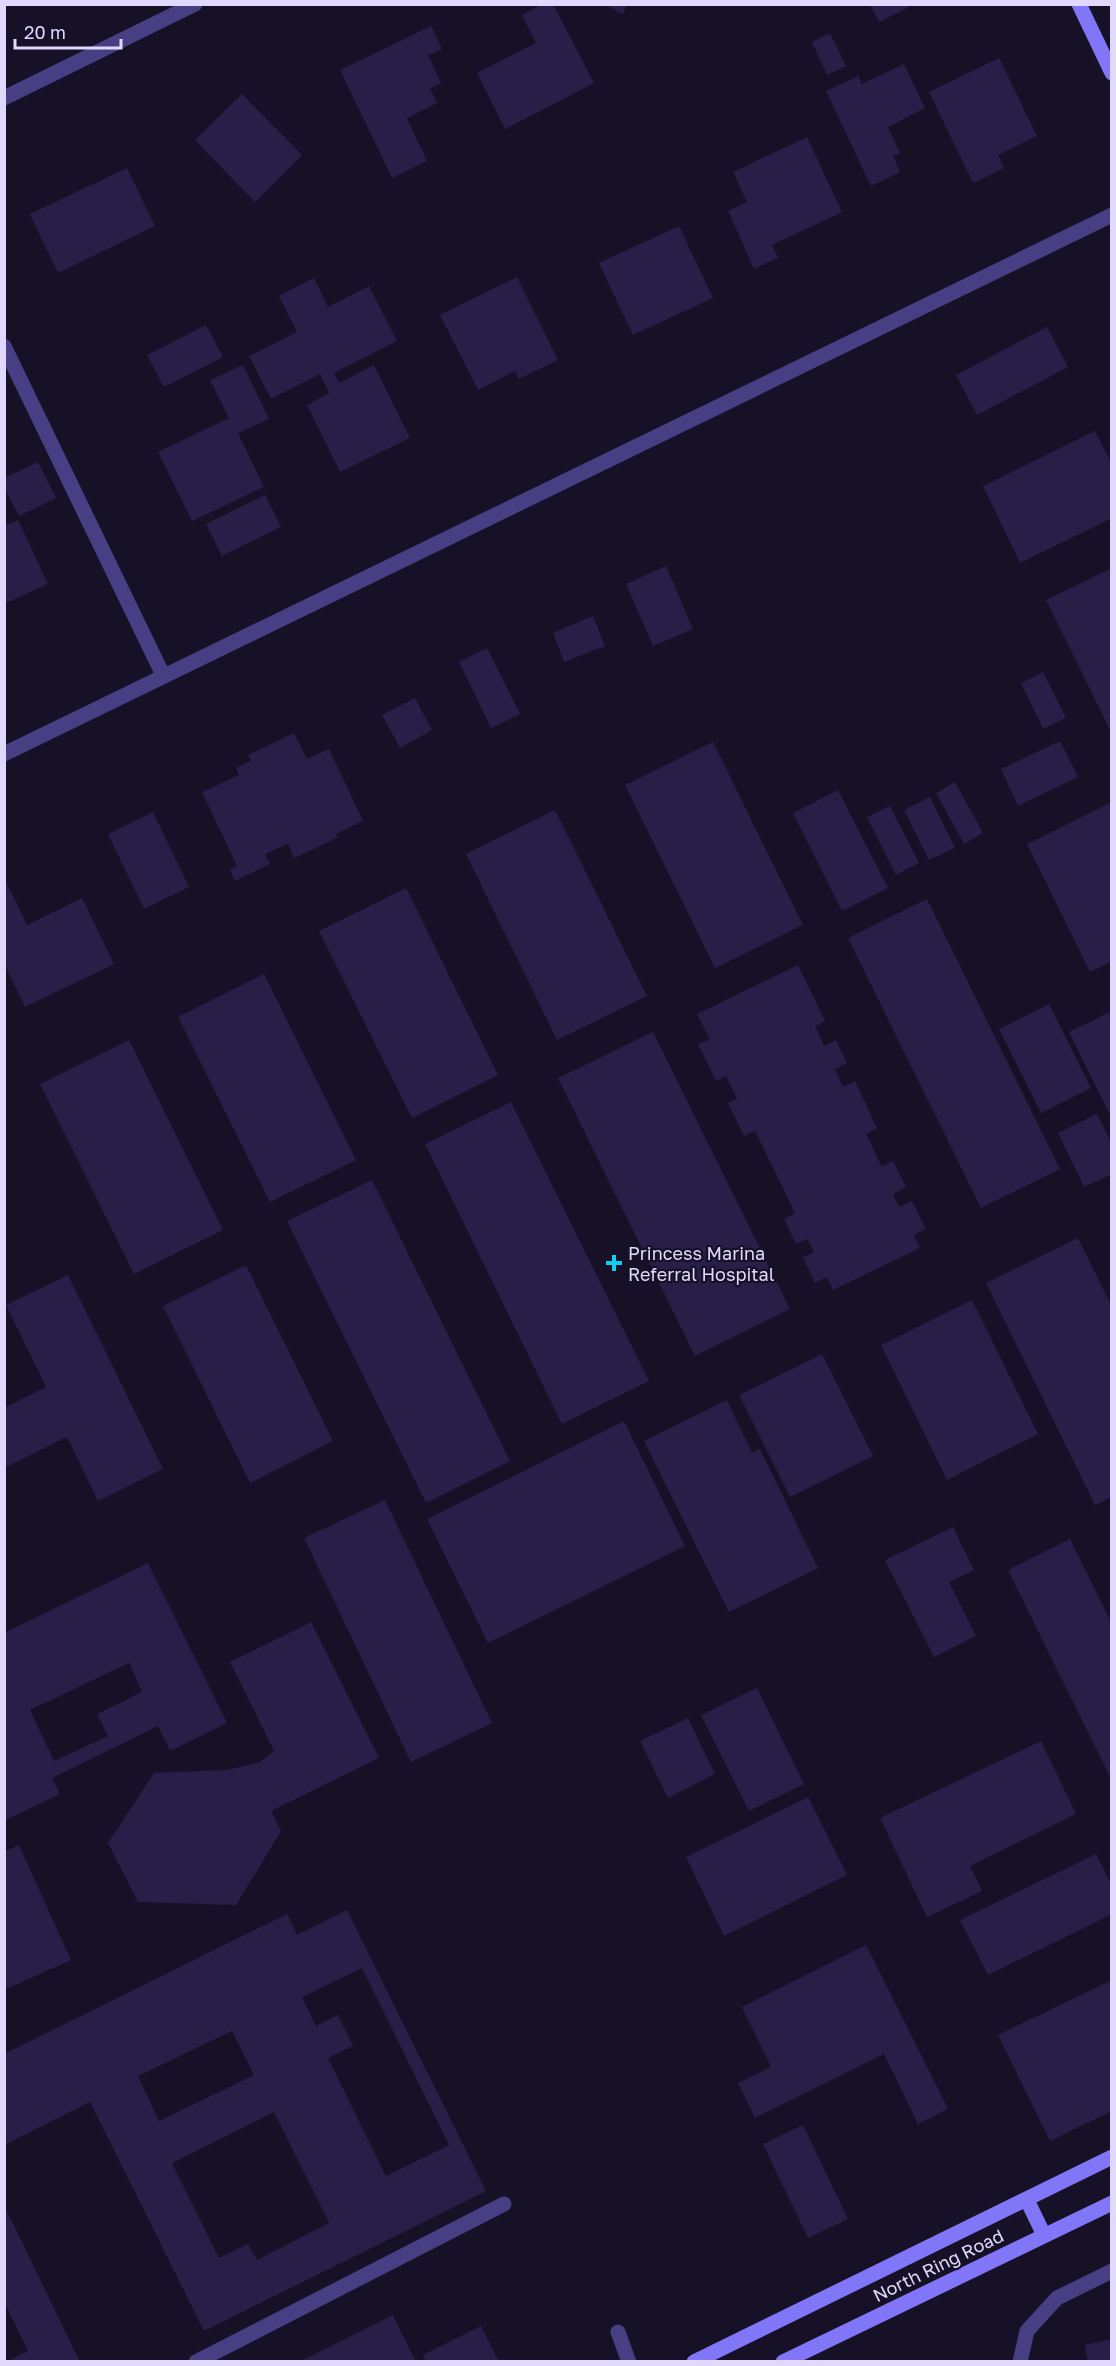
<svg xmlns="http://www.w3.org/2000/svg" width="1116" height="2366" viewBox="0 0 1116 2366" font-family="'Golos Text',sans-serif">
<rect width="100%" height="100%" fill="#161127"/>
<path fill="#291e47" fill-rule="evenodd" d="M 542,4 L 553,4 L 594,83 L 505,129 L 477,73 L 536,43 L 522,15 Z
M 603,4 L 627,4 L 623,14 Z
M 870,4 L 908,4 L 909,7 L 879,22 Z
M 431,26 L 442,49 L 428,55 L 441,83 L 430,89 L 437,103 L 407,118 L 427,161 L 392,178 L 340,70 Z
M 830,33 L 846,66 L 827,75 L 812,42 Z
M 999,58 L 1037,136 L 998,155 L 1004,168 L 973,183 L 929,92 Z
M 904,64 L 925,108 L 888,127 L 900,153 L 893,156 L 900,172 L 871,186 L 826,91 L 858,76 L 862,84 Z
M 242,94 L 302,155 L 255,202 L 195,140 Z
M 807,137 L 842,212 L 772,245 L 778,258 L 754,269 L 728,211 L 747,202 L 733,172 Z
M 127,168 L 155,226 L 58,273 L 30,214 Z
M 679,226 L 713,298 L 633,335 L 599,263 Z
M 517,277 L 558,360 L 519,379 L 515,371 L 478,390 L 440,315 Z
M 314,278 L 328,307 L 369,286 L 397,341 L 334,373 L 339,383 L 374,365 L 410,438 L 340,472 L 307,405 L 329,393 L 320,374 L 271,399 L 249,356 L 297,332 L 279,296 Z
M 206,325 L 223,357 L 164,387 L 147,355 Z
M 1047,327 L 1068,367 L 977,415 L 956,375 Z
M 243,365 L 269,419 L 238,433 L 264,487 L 192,521 L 158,452 L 229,418 L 210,380 Z
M 1095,431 L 1112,464 L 1112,518 L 1020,563 L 983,486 Z
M 38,462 L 56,498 L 19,516 L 4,487 L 4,478 Z
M 265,495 L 281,527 L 222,556 L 206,524 Z
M 18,520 L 48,584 L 4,604 L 4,526 Z
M 666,566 L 693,629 L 653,646 L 626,584 Z
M 1112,568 L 1112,734 L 1046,600 Z
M 593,616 L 605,646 L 564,662 L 553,633 Z
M 487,648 L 520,714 L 491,728 L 459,662 Z
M 1043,672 L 1066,718 L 1043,729 L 1021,683 Z
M 415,698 L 432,730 L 400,748 L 382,715 Z
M 294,733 L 307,759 L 329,749 L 363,821 L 336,834 L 337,838 L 294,858 L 288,844 L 265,854 L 270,864 L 235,881 L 230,869 L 237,866 L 202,792 L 239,775 L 236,768 L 251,761 L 248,755 Z
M 1060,741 L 1078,777 L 1018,806 L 1001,769 Z
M 713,742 L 803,925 L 715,968 L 625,785 Z
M 955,782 L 983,833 L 964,844 L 936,793 Z
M 838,790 L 888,888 L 842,911 L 793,813 Z
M 930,797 L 955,848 L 929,860 L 904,810 Z
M 1112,802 L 1112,961 L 1090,972 L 1027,844 Z
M 890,806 L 919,863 L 896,875 L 867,817 Z
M 555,810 L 647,996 L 557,1040 L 466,854 Z
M 153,812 L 189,887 L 144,909 L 108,834 Z
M 5,879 L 27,925 L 82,898 L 114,964 L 25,1007 L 5,965 Z
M 406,888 L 498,1075 L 412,1118 L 319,931 Z
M 927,899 L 1060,1169 L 981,1208 L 848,938 Z
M 798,965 L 825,1021 L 815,1026 L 824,1046 L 836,1040 L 847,1063 L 835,1069 L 843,1087 L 855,1081 L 877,1128 L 866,1134 L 882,1167 L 893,1161 L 906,1187 L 893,1194 L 899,1207 L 912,1201 L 926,1229 L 914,1235 L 920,1248 L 833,1290 L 827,1277 L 815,1283 L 803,1257 L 814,1252 L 807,1239 L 796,1244 L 784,1219 L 795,1213 L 755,1131 L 744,1136 L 728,1103 L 737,1099 L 726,1076 L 716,1081 L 698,1044 L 710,1039 L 697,1014 Z
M 264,974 L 356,1160 L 270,1202 L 178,1017 Z
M 1049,1004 L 1091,1088 L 1041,1113 L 999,1029 Z
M 1112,1011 L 1112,1119 L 1069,1032 Z
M 653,1032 L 790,1309 L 695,1356 L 558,1078 Z
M 129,1040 L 223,1230 L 134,1274 L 40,1084 Z
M 511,1102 L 649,1381 L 562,1424 L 425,1144 Z
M 1097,1114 L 1112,1144 L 1112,1174 L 1084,1187 L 1058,1133 Z
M 372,1180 L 510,1461 L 426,1503 L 287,1221 Z
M 1078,1238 L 1112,1307 L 1112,1497 L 1095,1505 L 986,1283 Z
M 246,1265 L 333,1441 L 250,1483 L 163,1306 Z
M 68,1275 L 163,1469 L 98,1501 L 67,1437 L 4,1468 L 4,1408 L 46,1387 L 6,1305 Z
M 972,1300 L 1038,1434 L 947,1480 L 881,1345 Z
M 822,1354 L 873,1456 L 790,1497 L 739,1395 Z
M 727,1400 L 752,1453 L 760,1449 L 818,1568 L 729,1612 L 644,1441 Z
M 624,1421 L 685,1546 L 488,1643 L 427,1519 Z
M 385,1500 L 492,1723 L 411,1762 L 304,1538 Z
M 953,1527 L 974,1570 L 949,1582 L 976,1636 L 934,1657 L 885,1560 Z
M 1070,1539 L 1112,1624 L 1112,1781 L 1008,1570 Z
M 148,1563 L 227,1723 L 170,1751 L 158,1726 L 52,1778 L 60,1794 L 4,1821 L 4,1633 ZM 129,1663 L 142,1692 L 97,1714 L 108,1736 L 54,1761 L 30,1710 Z
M 311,1622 L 379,1758 L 271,1811 L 281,1831 L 236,1905 L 138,1902 L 108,1843 L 154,1773 L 227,1770 L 260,1762 L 274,1751 L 230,1662 Z
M 757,1688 L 804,1784 L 749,1811 L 701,1715 Z
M 688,1718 L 715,1774 L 668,1798 L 640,1741 Z
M 1041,1741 L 1076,1814 L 970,1866 L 982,1891 L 927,1917 L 880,1818 Z
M 808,1797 L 847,1875 L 724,1936 L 686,1857 Z
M 19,1845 L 71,1960 L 4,1990 L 4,1852 Z
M 1096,1854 L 1112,1886 L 1112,1914 L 988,1975 L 960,1920 Z
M 347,1910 L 486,2191 L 204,2331 L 90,2102 L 4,2145 L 4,2054 L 287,1914 L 297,1935 ZM 362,1968 L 449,2145 L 386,2176 L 328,2058 L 353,2046 L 338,2015 L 316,2026 L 302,1997 ZM 232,2031 L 254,2075 L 159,2121 L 138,2076 ZM 274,2112 L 329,2223 L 257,2260 L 248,2244 L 219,2258 L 172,2163 Z
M 866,1945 L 948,2109 L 918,2124 L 884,2054 L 755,2118 L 738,2083 L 771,2067 L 742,2007 Z
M 1112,1980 L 1112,2111 L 1050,2141 L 998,2035 Z
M 803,2125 L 848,2219 L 808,2238 L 763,2144 Z
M 4,2205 L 80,2362 L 6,2362 L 28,2351 L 4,2302 Z
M 393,2315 L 416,2362 L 299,2362 Z
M 481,2326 L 499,2362 L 426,2362 L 423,2355 Z
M 1112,2339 L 1112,2362 L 1088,2362 L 1085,2345 Z"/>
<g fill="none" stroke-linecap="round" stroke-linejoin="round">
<path stroke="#463f83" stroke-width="15" d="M 618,2332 L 629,2362
M 196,2362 L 504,2204"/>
<path stroke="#463f83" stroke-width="15" d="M 4,98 L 195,4
M 4,346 L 163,675
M 4,754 L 1112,215
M 1020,2362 L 1027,2331 L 1057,2298 L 1112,2271"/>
<path stroke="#8176f7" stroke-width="15" d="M 1079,4 L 1112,73
M 1027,2200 L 1044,2235
M 694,2362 L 1112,2157
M 783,2362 L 1112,2203"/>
</g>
<path fill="#11cdf1" stroke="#161127" stroke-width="2" d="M611 1254h6v6h6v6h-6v6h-6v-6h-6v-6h6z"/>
<g text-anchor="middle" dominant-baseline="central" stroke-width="4.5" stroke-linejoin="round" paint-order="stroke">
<g font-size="18" fill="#e0d9fd" stroke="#161127" text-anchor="start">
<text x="628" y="1253">Princess Marina<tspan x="628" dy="21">Referral Hospital</tspan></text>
</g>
<g font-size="18" fill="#e0d9fd" stroke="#161127">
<text transform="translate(938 2265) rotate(-26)">North Ring Road</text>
</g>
</g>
<rect width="1116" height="2366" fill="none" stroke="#e0d9fd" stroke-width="12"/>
<path d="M15 39v9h106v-9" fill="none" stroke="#e0d9fd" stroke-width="3"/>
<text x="24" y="39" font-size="18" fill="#e0d9fd" stroke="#161127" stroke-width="4.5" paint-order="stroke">20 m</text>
</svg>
